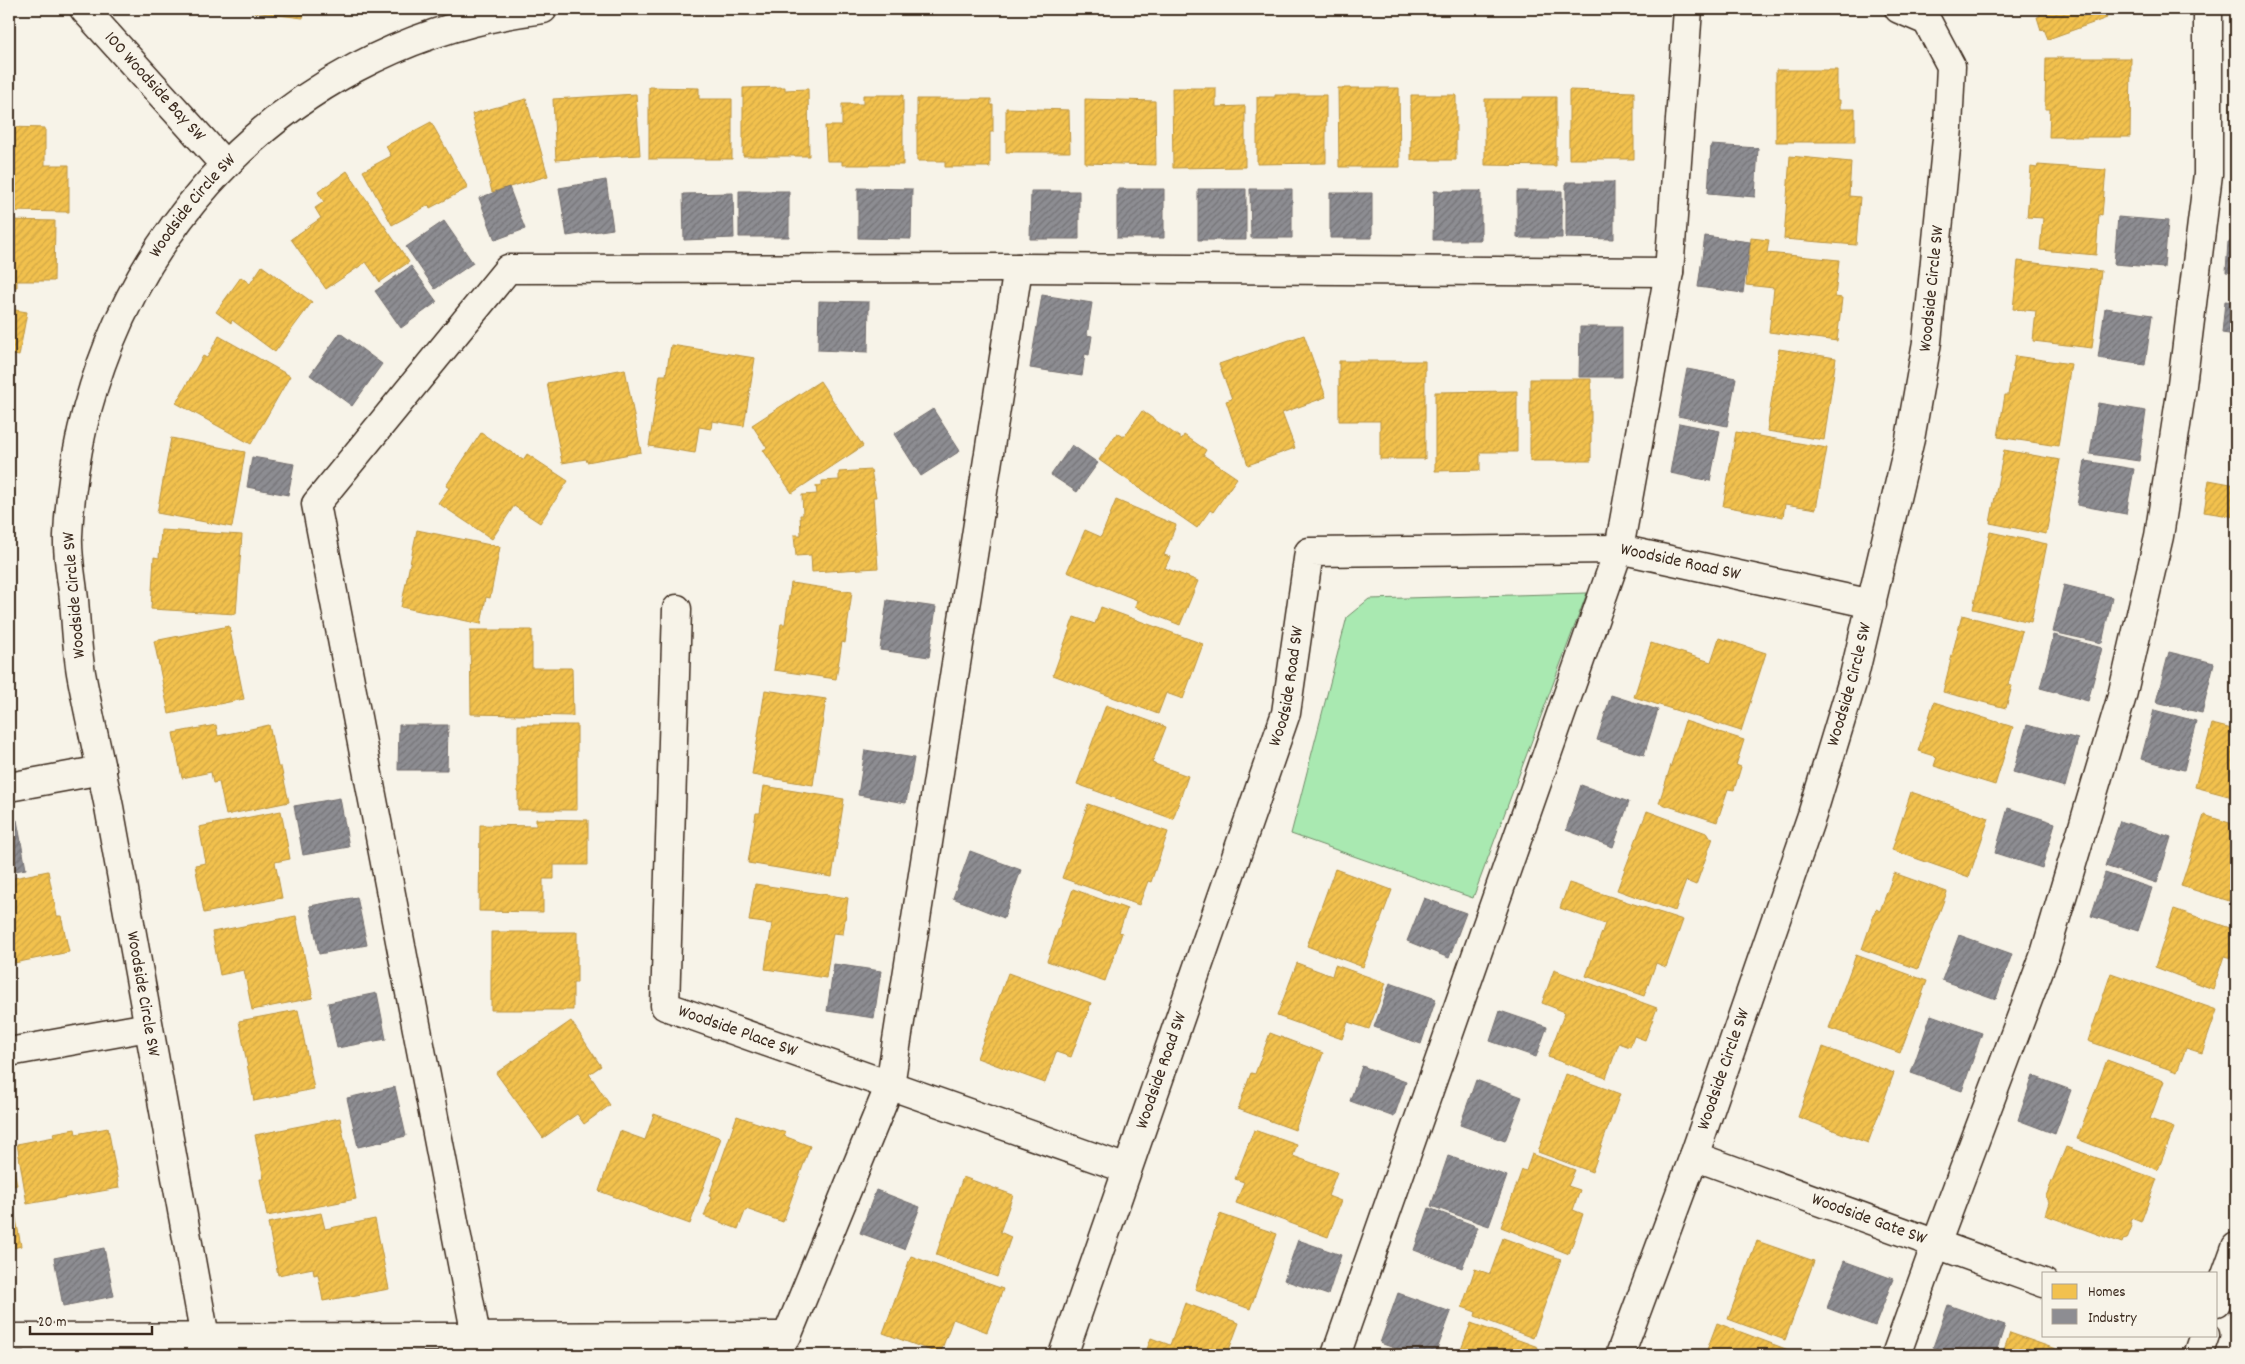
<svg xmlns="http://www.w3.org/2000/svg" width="2245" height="1364" viewBox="0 0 2245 1364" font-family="Dekko,sans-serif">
<defs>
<pattern id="homes-hatch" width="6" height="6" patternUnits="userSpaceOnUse" patternTransform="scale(1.25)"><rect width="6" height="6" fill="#f2c14e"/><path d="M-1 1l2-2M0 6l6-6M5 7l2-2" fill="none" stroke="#d0a644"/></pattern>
<pattern id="industry-hatch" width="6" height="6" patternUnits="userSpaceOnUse" patternTransform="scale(1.25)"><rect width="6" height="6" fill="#8d8d92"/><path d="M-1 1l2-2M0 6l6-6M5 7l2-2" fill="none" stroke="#747377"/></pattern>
</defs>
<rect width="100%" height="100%" fill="#f7f3e8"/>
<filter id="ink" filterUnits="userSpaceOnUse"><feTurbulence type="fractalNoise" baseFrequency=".02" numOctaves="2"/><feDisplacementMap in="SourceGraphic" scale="10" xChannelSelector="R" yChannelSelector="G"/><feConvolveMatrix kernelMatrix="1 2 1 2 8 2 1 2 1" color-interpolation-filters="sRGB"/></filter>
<g filter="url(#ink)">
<path fill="#a9e9b1" stroke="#728a68" d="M 1587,593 L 1473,898 L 1291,834 L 1347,617 L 1369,599 Z"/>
<path fill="url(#homes-hatch)" stroke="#bb9440" d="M 254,9 L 304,9 L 303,18 L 253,12 Z
M 2038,9 L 2103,9 L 2107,18 L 2048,39 L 2044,29 L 2041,30 L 2037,17 L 2040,16 Z
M 2046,58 L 2131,58 L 2130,137 L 2049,137 L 2050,109 L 2045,109 Z
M 1776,70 L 1837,70 L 1837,100 L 1840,100 L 1840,109 L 1855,109 L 1855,142 L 1776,142 Z
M 649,87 L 699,88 L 699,99 L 732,99 L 732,159 L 649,159 Z
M 785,87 L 785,90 L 808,89 L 809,156 L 743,156 L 743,88 Z
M 1172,88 L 1216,88 L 1216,107 L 1245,106 L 1245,167 L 1173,168 Z
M 1338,88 L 1399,88 L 1400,167 L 1339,167 Z
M 1569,90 L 1634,92 L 1634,159 L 1569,159 Z
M 636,94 L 640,155 L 556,160 L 553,99 Z
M 863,95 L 903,95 L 903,165 L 842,165 L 842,161 L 827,161 L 825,126 L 842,126 L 842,104 L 863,104 Z
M 1275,95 L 1326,95 L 1326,163 L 1257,164 L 1257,97 L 1275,97 Z
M 1411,95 L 1456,95 L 1456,160 L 1411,160 Z
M 1523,97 L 1556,97 L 1556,166 L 1485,165 L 1485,99 L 1523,99 Z
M 526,99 L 548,176 L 492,192 L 472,114 Z
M 917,99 L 991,99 L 991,105 L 993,105 L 993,132 L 990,132 L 990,167 L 945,167 L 945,161 L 917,161 Z
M 1085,99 L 1155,101 L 1156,165 L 1085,163 Z
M 1006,108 L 1069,110 L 1070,152 L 1006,152 Z
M 431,122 L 468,188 L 430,208 L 429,205 L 392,225 L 363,171 L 391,156 L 386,146 Z
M 9,127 L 45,128 L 45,165 L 69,165 L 69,212 L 9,211 Z
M 1790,156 L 1851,162 L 1849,196 L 1860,197 L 1856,245 L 1784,239 Z
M 2038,165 L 2106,170 L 2102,215 L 2099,214 L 2096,255 L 2040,250 L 2043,218 L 2027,217 L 2031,167 L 2037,168 Z
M 347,171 L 409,262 L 380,282 L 366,262 L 326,289 L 291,239 L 321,218 L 315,208 L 324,202 L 318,192 Z
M 9,220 L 55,221 L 54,281 L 17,281 L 17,287 L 9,287 Z
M 1751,238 L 1769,240 L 1767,253 L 1839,260 L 1835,297 L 1842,298 L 1837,341 L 1769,332 L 1774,288 L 1746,285 Z
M 2018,261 L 2101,271 L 2092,348 L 2033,341 L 2036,311 L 2013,309 Z
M 262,266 L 312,302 L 275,352 L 232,320 L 231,323 L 216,312 L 241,277 L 250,284 Z
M 9,309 L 27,312 L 19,356 L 9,354 Z
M 1304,335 L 1326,397 L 1282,413 L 1295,448 L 1248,465 L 1226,401 L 1232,399 L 1219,364 Z
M 219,336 L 290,376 L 251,444 L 176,403 L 203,356 L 207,358 Z
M 671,345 L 755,358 L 744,426 L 712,421 L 711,429 L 699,427 L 695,453 L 649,446 L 660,375 L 666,375 Z
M 1779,349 L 1836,358 L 1824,440 L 1767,431 Z
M 2015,356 L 2071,364 L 2058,446 L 1998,437 L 2005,395 L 2008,395 Z
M 1339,361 L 1425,361 L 1425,459 L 1380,459 L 1380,421 L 1339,421 Z
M 625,369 L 641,452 L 587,462 L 586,459 L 562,463 L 547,383 Z
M 1530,379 L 1591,379 L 1591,461 L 1530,461 Z
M 820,381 L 863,446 L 792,493 L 763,450 L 767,448 L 752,425 Z
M 1515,391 L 1517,391 L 1517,452 L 1480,452 L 1480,470 L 1435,471 L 1435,392 Z
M 1142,411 L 1182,439 L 1184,435 L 1206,450 L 1203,455 L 1237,478 L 1213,512 L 1210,510 L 1197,528 L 1099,460 L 1117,433 L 1124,437 Z
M 1736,432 L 1827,448 L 1816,509 L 1785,504 L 1783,517 L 1723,506 Z
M 481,433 L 523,460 L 527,454 L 568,481 L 540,523 L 514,506 L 492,539 L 438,503 L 449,488 L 446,486 Z
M 171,438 L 245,452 L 232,527 L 157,513 Z
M 2004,450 L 2060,460 L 2046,534 L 1990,523 Z
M 871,470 L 876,497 L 873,497 L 878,568 L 812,572 L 811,555 L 796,556 L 794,535 L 801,535 L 800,515 L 803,515 L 802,495 L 817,494 L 816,486 L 822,485 L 822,481 L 839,480 L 839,472 Z
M 2209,480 L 2236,485 L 2236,517 L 2204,512 Z
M 1116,500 L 1176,525 L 1164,555 L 1170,557 L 1165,568 L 1198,581 L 1180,625 L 1135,607 L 1137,600 L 1067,572 L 1085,530 L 1101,537 Z
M 161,530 L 242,535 L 236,614 L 151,609 L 154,557 L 159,558 Z
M 417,530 L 500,547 L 490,598 L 486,597 L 481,624 L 401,607 Z
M 1990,532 L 2047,544 L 2031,622 L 1973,609 Z
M 791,583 L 852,592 L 845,643 L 842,642 L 836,679 L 774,670 L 781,624 L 785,624 Z
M 1101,607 L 1203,644 L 1183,699 L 1166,693 L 1158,714 L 1053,675 L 1074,617 L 1095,624 Z
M 1962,615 L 2022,631 L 2008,685 L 2012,686 L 2006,708 L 1943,692 Z
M 229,626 L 244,699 L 169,714 L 154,641 Z
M 470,630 L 532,630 L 532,668 L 572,668 L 573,716 L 471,714 Z
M 1719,638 L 1766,653 L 1741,731 L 1634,697 L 1651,643 L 1711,662 Z
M 765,690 L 826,699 L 813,785 L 752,775 Z
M 1934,702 L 2013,727 L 1995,785 L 1934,766 L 1937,757 L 1918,751 Z
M 1106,705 L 1166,727 L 1152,763 L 1188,776 L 1173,819 L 1077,784 Z
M 1685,721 L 1744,740 L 1736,765 L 1741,767 L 1734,790 L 1728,789 L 1717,822 L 1659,803 Z
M 2212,724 L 2236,730 L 2236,798 L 2195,787 Z
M 216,725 L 218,736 L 269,725 L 278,767 L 281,767 L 289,802 L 226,815 L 219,782 L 213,783 L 211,772 L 182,778 L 173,733 Z
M 518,725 L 577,725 L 577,810 L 518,810 Z
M 764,786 L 844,799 L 832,877 L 748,863 L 756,813 L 760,813 Z
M 1911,792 L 1989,818 L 1969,877 L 1892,850 Z
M 1088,804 L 1168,832 L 1151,882 L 1148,881 L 1139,905 L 1062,878 Z
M 281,811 L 290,859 L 275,862 L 282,898 L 204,913 L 195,865 L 206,863 L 199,827 Z
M 1647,811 L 1709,834 L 1708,836 L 1713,838 L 1696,885 L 1686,881 L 1675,911 L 1617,890 Z
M 2204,815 L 2236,825 L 2236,903 L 2181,886 Z
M 536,819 L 588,820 L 588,865 L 554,865 L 554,879 L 543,879 L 543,912 L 479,911 L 480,825 L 536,826 Z
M 1335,869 L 1392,890 L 1363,967 L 1307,946 Z
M 48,871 L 57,916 L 61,916 L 69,952 L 9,964 L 9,879 Z
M 1894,873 L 1947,892 L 1918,969 L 1862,949 L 1876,909 L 1880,911 Z
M 1569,883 L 1683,920 L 1666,967 L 1656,963 L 1644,996 L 1586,976 L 1605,924 L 1560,908 Z
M 755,884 L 848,898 L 843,934 L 833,933 L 826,978 L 765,969 L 772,924 L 749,921 Z
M 1073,889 L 1127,909 L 1119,932 L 1122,933 L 1105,981 L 1047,961 Z
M 2174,909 L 2236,930 L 2235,959 L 2224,956 L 2213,989 L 2155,967 Z
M 296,916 L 313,998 L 252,1010 L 244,970 L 220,975 L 212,932 Z
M 491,932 L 577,932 L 577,983 L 573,983 L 573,1010 L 491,1010 Z
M 1856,955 L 1927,981 L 1900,1053 L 1829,1028 Z
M 1297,963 L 1332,976 L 1335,965 L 1386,983 L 1369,1029 L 1348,1022 L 1342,1039 L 1277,1016 Z
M 1554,970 L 1657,1008 L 1645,1040 L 1634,1036 L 1630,1047 L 1619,1043 L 1606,1078 L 1548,1057 L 1565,1012 L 1542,1003 Z
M 1008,973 L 1091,1003 L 1071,1057 L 1056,1052 L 1045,1083 L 977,1058 Z
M 2111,973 L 2217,1010 L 2202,1053 L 2186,1048 L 2177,1072 L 2088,1041 Z
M 298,1010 L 314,1089 L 254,1101 L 239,1021 Z
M 571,1021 L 601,1066 L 589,1074 L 610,1105 L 584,1124 L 577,1114 L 543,1138 L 496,1073 Z
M 1270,1033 L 1323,1053 L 1295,1130 L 1238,1109 L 1251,1073 L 1255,1074 Z
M 1823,1047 L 1894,1073 L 1868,1143 L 1798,1117 Z
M 2107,1060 L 2164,1081 L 2150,1119 L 2174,1128 L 2158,1170 L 2077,1139 Z
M 1566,1074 L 1620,1094 L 1592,1172 L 1538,1152 Z
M 654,1114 L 721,1138 L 690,1224 L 599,1191 L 620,1131 L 645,1140 Z
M 737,1116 L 786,1133 L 784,1136 L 810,1146 L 783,1222 L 746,1209 L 738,1229 L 704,1216 L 711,1197 L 709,1196 Z
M 340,1118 L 356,1199 L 267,1216 L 260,1179 L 264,1179 L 255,1135 Z
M 108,1128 L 119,1188 L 27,1204 L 17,1144 L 54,1137 L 53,1133 L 75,1129 L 76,1134 Z
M 1254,1130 L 1297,1145 L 1293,1156 L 1337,1172 L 1328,1196 L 1341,1201 L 1328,1237 L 1236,1203 L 1244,1182 L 1235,1179 Z
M 9,1144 L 17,1185 L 10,1187 L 21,1246 L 9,1249 Z
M 2066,1147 L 2157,1179 L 2141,1222 L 2131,1218 L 2130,1222 L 2132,1226 L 2127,1239 L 2123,1240 L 2122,1243 L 2045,1215 L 2049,1202 L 2046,1196 Z
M 1532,1154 L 1575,1170 L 1568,1186 L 1580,1190 L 1573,1210 L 1583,1214 L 1569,1254 L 1501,1227 L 1522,1170 L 1526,1171 Z
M 963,1177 L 1013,1195 L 1000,1232 L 1011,1237 L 997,1277 L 936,1255 Z
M 321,1213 L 325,1229 L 375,1219 L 389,1289 L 323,1301 L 318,1274 L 314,1275 L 313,1268 L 278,1275 L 268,1223 Z
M 1220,1214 L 1277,1234 L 1250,1309 L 1195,1289 Z
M 1503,1238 L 1561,1259 L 1533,1338 L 1475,1316 L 1476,1312 L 1462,1307 L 1475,1269 L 1490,1274 Z
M 1757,1241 L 1814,1261 L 1785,1340 L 1728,1319 Z
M 911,1256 L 1003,1289 L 987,1332 L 953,1319 L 940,1354 L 883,1333 Z
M 1185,1303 L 1239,1323 L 1227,1355 L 1145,1355 L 1151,1338 L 1170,1345 Z
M 1471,1323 L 1538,1347 L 1535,1355 L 1459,1355 Z
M 1717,1323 L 1791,1351 L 1790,1355 L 1705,1355 Z
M 2010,1333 L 2067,1353 L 2066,1355 L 2002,1355 Z"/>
<path fill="url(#industry-hatch)" stroke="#746f6f" d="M 1711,145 L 1758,148 L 1755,197 L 1708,193 Z
M 606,180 L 613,229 L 567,236 L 559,188 Z
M 1566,182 L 1614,182 L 1614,239 L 1566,238 Z
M 509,187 L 525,229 L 495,240 L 479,198 Z
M 858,188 L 912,189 L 911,239 L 858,238 Z
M 1117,189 L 1164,189 L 1164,238 L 1117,238 Z
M 1198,189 L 1246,189 L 1246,240 L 1198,240 Z
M 1250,189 L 1292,189 L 1292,238 L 1251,238 Z
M 739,191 L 789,191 L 789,237 L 739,237 Z
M 1031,191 L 1079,191 L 1079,239 L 1030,239 Z
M 1434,191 L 1481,191 L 1481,240 L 1433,240 Z
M 1517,191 L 1562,191 L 1562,238 L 1517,238 Z
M 733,193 L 734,238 L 684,240 L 683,194 Z
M 1330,193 L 1372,193 L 1372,238 L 1330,238 Z
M 2118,217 L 2168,221 L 2164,268 L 2114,264 Z
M 444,221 L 473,263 L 435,289 L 406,247 Z
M 1705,236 L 1750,242 L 1743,293 L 1698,287 Z
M 2228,242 L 2236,242 L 2236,273 L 2226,272 Z
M 411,266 L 437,302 L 401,328 L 375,291 Z
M 1042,295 L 1092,303 L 1087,335 L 1092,336 L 1089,355 L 1085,354 L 1082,376 L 1030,368 Z
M 819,301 L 869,302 L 868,352 L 818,350 Z
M 2225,301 L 2236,302 L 2236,335 L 2222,333 Z
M 2105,308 L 2152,315 L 2145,365 L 2098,358 Z
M 1580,327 L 1622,327 L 1622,377 L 1579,377 Z
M 340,333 L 382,364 L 352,406 L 310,375 Z
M 1687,369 L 1736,378 L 1727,426 L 1678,416 Z
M 2098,403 L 2146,411 L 2139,461 L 2090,454 Z
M 933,409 L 960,451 L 921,476 L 894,434 Z
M 1679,423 L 1720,431 L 1710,481 L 1670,473 Z
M 1072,445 L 1098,463 L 1077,492 L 1051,475 Z
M 252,457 L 294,464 L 288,495 L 247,487 Z
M 2085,461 L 2134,469 L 2126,514 L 2077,505 Z
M 2064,585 L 2112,597 L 2102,643 L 2053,632 Z
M 887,600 L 936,607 L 929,657 L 880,650 Z
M 2054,635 L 2102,648 L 2088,701 L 2040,688 Z
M 2169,652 L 2214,663 L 2202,713 L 2156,702 Z
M 1611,695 L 1658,710 L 1644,755 L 1597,740 Z
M 2154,710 L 2196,721 L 2184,770 L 2141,759 Z
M 399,725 L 448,725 L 447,770 L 398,770 Z
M 2027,725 L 2078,739 L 2065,787 L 2013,772 Z
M 865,750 L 914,758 L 906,803 L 858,795 Z
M 1581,785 L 1629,802 L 1613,847 L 1566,830 Z
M 340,798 L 349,847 L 303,855 L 294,806 Z
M 2008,808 L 2055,823 L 2042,868 L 1995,853 Z
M 17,820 L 26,869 L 9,872 L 9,821 Z
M 2120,821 L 2171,837 L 2157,883 L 2105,866 Z
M 970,851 L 1021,870 L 1004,918 L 953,898 Z
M 2105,873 L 2152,888 L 2138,931 L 2091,916 Z
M 357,897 L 367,945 L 319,954 L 310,906 Z
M 1424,898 L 1466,913 L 1449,958 L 1407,941 Z
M 1959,935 L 2012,954 L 1996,999 L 1942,980 Z
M 834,964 L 881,971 L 874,1018 L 827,1011 Z
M 1390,983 L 1436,999 L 1421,1044 L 1374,1027 Z
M 377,993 L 386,1039 L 337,1048 L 328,1003 Z
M 1500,1011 L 1547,1027 L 1536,1057 L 1490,1041 Z
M 1931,1015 L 1982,1033 L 1962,1091 L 1911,1073 Z
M 1362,1066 L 1406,1082 L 1394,1117 L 1350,1101 Z
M 2033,1076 L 2071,1090 L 2055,1134 L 2018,1120 Z
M 1476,1080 L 1522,1097 L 1505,1141 L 1460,1125 Z
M 395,1087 L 406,1136 L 358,1147 L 347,1098 Z
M 1448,1156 L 1507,1176 L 1489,1226 L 1431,1206 Z
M 876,1190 L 920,1207 L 904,1249 L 860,1233 Z
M 1429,1208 L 1478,1227 L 1462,1268 L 1414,1250 Z
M 1298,1240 L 1341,1255 L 1328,1295 L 1284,1280 Z
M 104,1248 L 114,1296 L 63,1306 L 54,1258 Z
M 1844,1261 L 1893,1279 L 1875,1326 L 1827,1308 Z
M 1398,1293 L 1451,1312 L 1435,1355 L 1414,1355 L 1380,1343 Z
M 1948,1305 L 2005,1325 L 1995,1355 L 1957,1355 L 1933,1347 Z"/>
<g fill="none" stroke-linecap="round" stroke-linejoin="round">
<defs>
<g id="minor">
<path id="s1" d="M 84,9 L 225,165"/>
<path id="s2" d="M 677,609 L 665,1006 L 1127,1169"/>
<path d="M 9,787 L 102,770"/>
<path d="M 9,1052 L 148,1027"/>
<path id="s3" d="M 1694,1156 L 2044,1283"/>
<path d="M 2216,1303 L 2236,1247"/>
<path d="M 476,1336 L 316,504 L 508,269 L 1018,268 L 1669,272"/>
<path d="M 9,1338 L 787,1336 L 890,1085 L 1018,268"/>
<path id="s4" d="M 208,1354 C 176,1171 142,989 109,807 C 100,762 89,717 81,673 C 77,649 76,624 74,600 C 72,579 67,557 68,536 C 79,267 272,42 543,9"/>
<path id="s5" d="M 1063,1355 L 1286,713 L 1309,552 L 1619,549 L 1872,604"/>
<path d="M 1336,1355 L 1619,549 L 1669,272 L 1688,9"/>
<path id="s6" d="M 1620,1355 L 1694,1156 L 1812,815 L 1853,680 L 1910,439 L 1927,342 L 1948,128 L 1951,66 L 1927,21 L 1899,9"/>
<path d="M 1896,1355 L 1936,1244 L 2045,954 L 2122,696 L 2159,536 L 2181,393 L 2208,174 L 2208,9"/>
<path d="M 2198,1355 L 2205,1335"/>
</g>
</defs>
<use href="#minor" stroke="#3b2a1e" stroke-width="31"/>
<use href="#minor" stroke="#f7f3e8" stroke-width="28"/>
</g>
</g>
<g text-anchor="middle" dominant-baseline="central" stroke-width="5" stroke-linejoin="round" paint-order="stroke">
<g font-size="18" fill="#3b2a1e" stroke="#f7f3e8">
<text stroke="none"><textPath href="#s1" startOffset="105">100 Woodside Bay SW</textPath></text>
<text stroke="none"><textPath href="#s4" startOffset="1190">Woodside Circle SW</textPath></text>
<text stroke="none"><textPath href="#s6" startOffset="1114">Woodside Circle SW</textPath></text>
<text stroke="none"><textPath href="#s5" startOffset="1215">Woodside Road SW</textPath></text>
<text transform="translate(75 595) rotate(-95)">Woodside Circle SW</text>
<text stroke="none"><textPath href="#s6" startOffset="709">Woodside Circle SW</textPath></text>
<text stroke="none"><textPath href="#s5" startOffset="706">Woodside Road SW</textPath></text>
<text transform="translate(142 994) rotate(80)">Woodside Circle SW</text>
<text stroke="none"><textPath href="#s2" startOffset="474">Woodside Place SW</textPath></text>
<text stroke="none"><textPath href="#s6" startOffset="304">Woodside Circle SW</textPath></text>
<text stroke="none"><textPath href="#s5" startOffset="301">Woodside Road SW</textPath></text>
<text stroke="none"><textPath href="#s3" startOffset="186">Woodside Gate SW</textPath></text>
</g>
</g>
<rect width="2245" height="1364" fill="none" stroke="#f7f3e8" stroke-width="30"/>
<rect x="15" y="15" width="2215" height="1334" fill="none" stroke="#3b2a1e" stroke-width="2" filter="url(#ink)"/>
<rect x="2042" y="1272" width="175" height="65" fill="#f7f3e8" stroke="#aca397"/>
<rect x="2052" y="1284" width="25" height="15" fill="#f2c14e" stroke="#aca397"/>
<text x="2088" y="1296" font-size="15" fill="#3b2a1e">Homes</text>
<rect x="2052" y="1309" width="25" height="15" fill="#8d8d92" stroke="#aca397"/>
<text x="2088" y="1322" font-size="15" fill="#3b2a1e">Industry</text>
<path d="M30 1326v8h122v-8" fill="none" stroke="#3b2a1e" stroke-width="2.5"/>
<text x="38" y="1326" font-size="15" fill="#3b2a1e" stroke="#f7f3e8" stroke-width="4" paint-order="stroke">20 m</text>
</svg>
